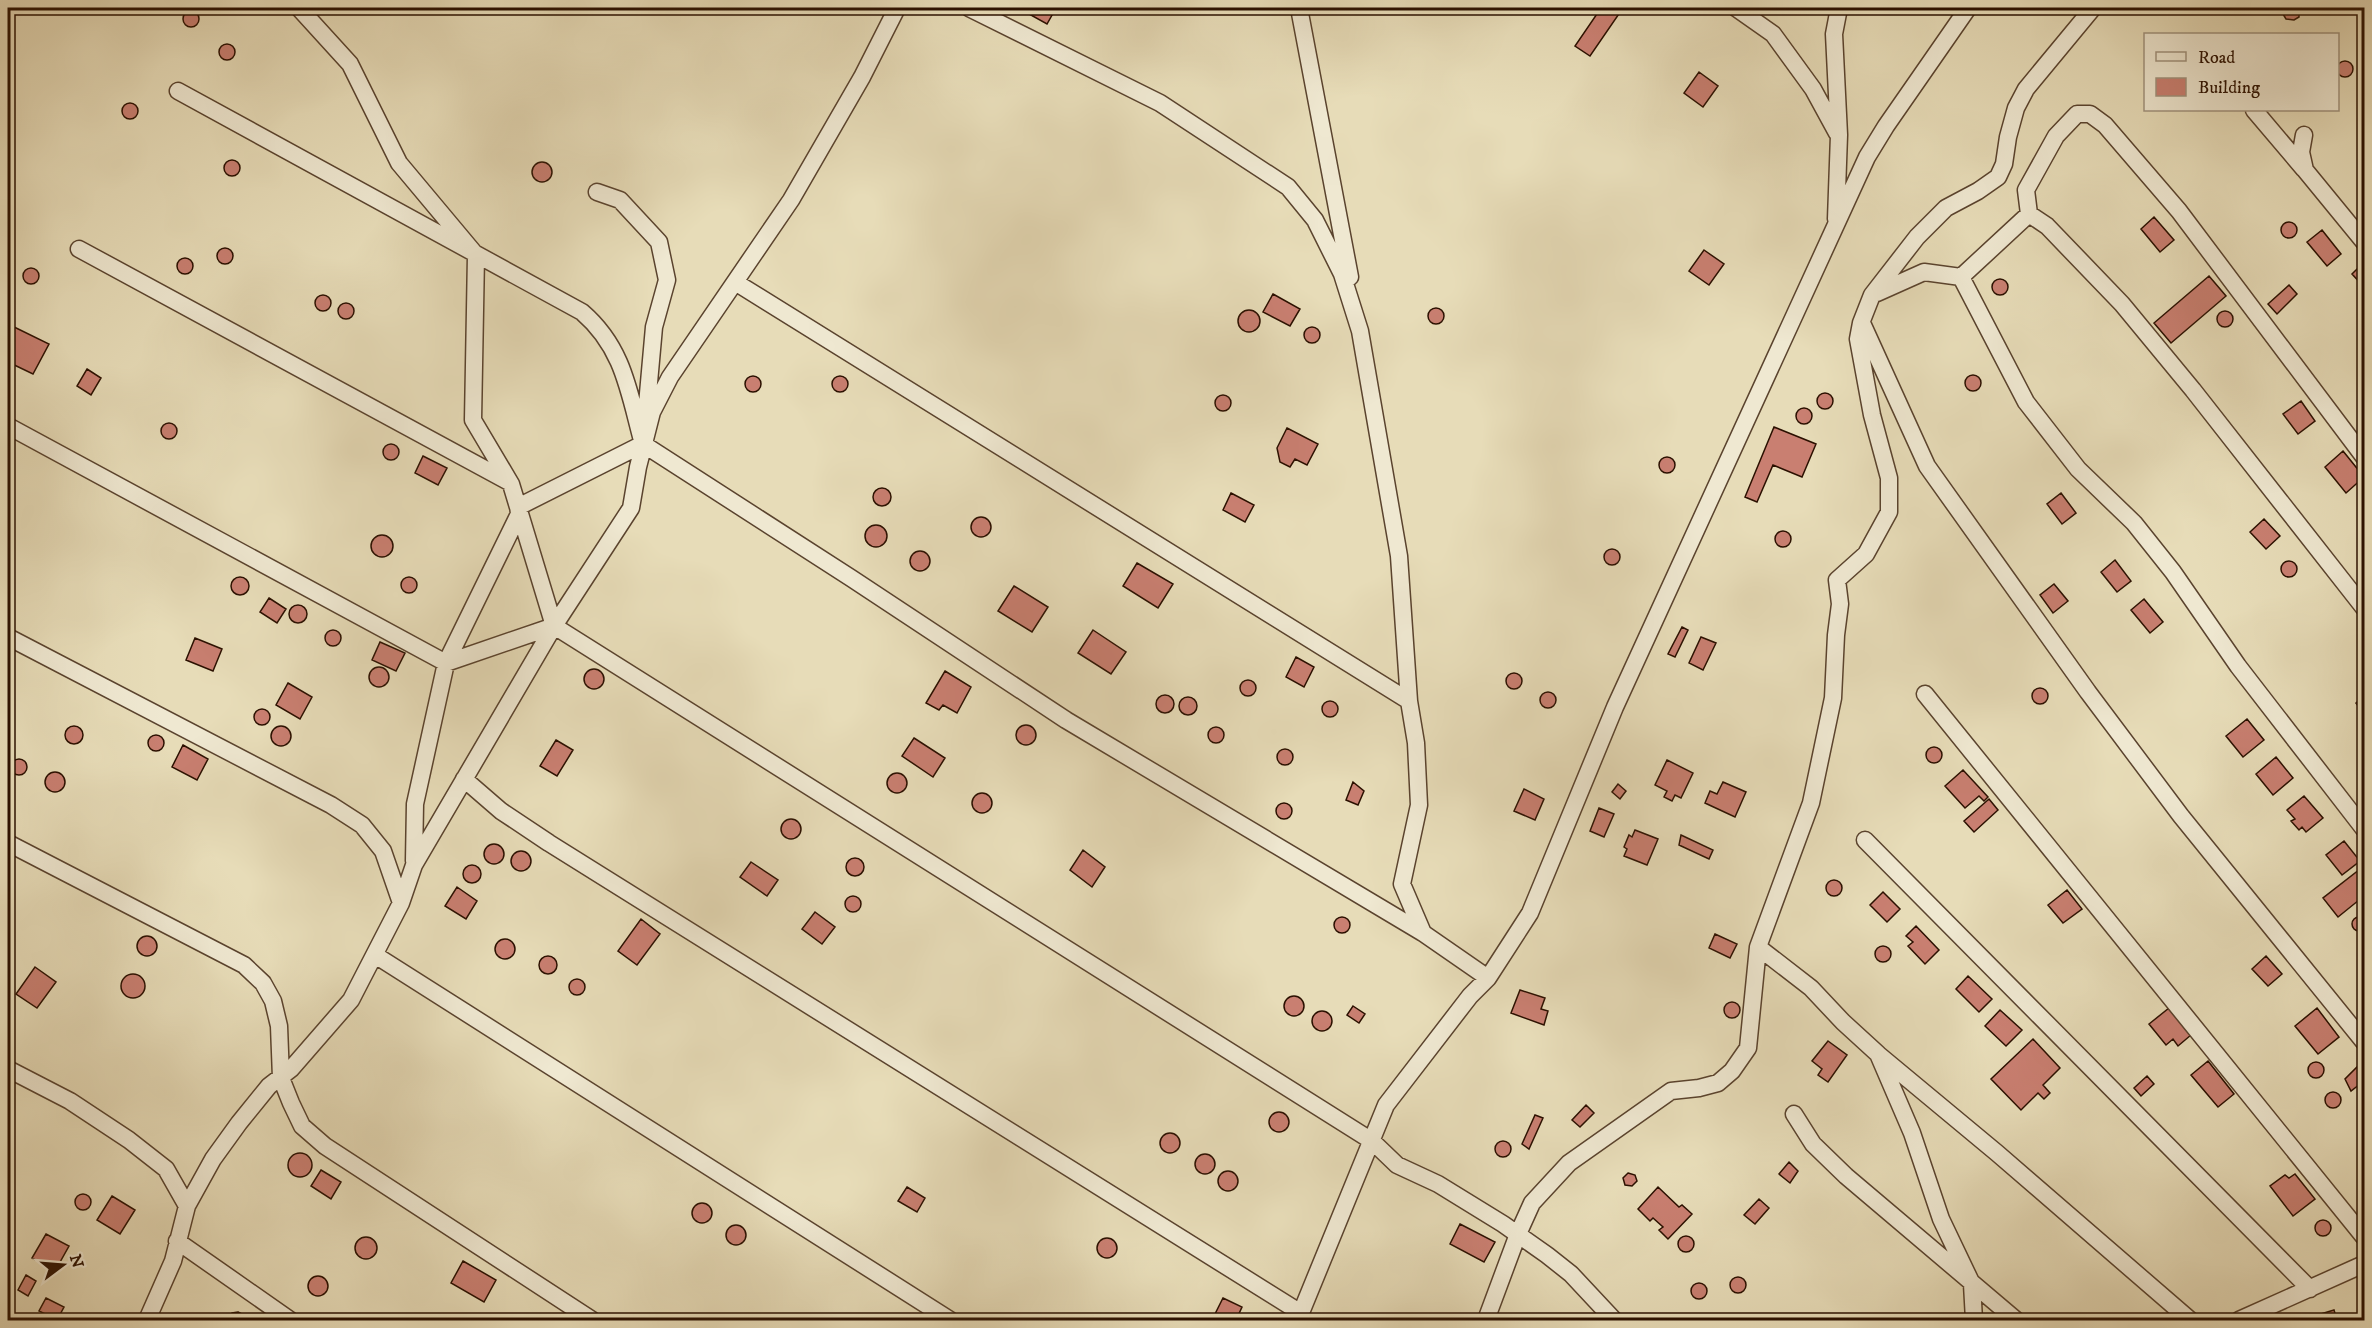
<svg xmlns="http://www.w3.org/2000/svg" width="2372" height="1328" viewBox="0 0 2372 1328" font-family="'IM FELL DW Pica',serif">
<rect width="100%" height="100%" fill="#e7dcb8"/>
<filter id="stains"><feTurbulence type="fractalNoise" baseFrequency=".00333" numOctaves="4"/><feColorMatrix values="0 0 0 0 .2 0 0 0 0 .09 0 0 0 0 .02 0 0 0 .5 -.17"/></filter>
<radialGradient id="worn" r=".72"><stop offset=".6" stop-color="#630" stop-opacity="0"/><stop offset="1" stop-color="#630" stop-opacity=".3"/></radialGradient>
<path fill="#c97f71" stroke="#2b1000" stroke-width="1.5" d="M 1033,8 L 1056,8 L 1047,24 L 1029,14 Z
M 1601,8 L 1623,8 L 1590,56 L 1575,46 Z
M 2284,8 L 2299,8 L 2299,17 L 2294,20 L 2286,19 L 2283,14 Z
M183 19a8 8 0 1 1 16 0a8 8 0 1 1-16 0Z
M219 52a8 8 0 1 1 16 0a8 8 0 1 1-16 0Z
M2337 69a8 8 0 1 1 16 0a8 8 0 1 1-16 0Z
M 1699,72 L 1718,86 L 1703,107 L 1684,93 Z
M122 111a8 8 0 1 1 16 0a8 8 0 1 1-16 0Z
M224 168a8 8 0 1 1 16 0a8 8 0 1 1-16 0Z
M532 172a10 10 0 1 1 20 0a10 10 0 1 1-20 0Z
M 2154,217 L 2174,240 L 2160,252 L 2141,229 Z
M2281 230a8 8 0 1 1 16 0a8 8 0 1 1-16 0Z
M 2322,230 L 2341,254 L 2327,266 L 2307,242 Z
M217 256a8 8 0 1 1 16 0a8 8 0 1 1-16 0Z
M 1704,250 L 1724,264 L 1709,285 L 1689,271 Z
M177 266a8 8 0 1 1 16 0a8 8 0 1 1-16 0Z
M 2358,268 L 2364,275 L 2364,287 L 2352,274 Z
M23 276a8 8 0 1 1 16 0a8 8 0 1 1-16 0Z
M 2209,276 L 2226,296 L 2171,343 L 2154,323 Z
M1992 287a8 8 0 1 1 16 0a8 8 0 1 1-16 0Z
M 2289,285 L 2297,294 L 2277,314 L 2268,304 Z
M 1273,294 L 1300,309 L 1290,326 L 1263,312 Z
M315 303a8 8 0 1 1 16 0a8 8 0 1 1-16 0Z
M338 311a8 8 0 1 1 16 0a8 8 0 1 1-16 0Z
M1428 316a8 8 0 1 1 16 0a8 8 0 1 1-16 0Z
M1238 321a11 11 0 1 1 22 0a11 11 0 1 1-22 0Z
M2217 319a8 8 0 1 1 16 0a8 8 0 1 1-16 0Z
M 8,324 L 49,344 L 33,374 L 8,362 Z
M1304 335a8 8 0 1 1 16 0a8 8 0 1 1-16 0Z
M 87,369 L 101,378 L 91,395 L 77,386 Z
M1965 383a8 8 0 1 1 16 0a8 8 0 1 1-16 0Z
M745 384a8 8 0 1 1 16 0a8 8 0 1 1-16 0Z
M832 384a8 8 0 1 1 16 0a8 8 0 1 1-16 0Z
M1817 401a8 8 0 1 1 16 0a8 8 0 1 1-16 0Z
M1215 403a8 8 0 1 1 16 0a8 8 0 1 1-16 0Z
M 2301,401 L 2315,421 L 2298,434 L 2283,414 Z
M1796 416a8 8 0 1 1 16 0a8 8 0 1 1-16 0Z
M161 431a8 8 0 1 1 16 0a8 8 0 1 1-16 0Z
M 1774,427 L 1816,444 L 1802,477 L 1773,465 L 1757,502 L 1745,497 Z
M 1287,428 L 1318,444 L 1307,465 L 1295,459 L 1290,467 L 1280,462 L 1277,448 Z
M383 452a8 8 0 1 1 16 0a8 8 0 1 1-16 0Z
M 2343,451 L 2364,477 L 2346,493 L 2325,467 Z
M 423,456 L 447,468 L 438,485 L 415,473 Z
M1659 465a8 8 0 1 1 16 0a8 8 0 1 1-16 0Z
M873 497a9 9 0 1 1 18 0a9 9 0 1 1-18 0Z
M 1231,493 L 1254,505 L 1245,522 L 1223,510 Z
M 2061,493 L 2076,513 L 2062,524 L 2047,504 Z
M971 527a10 10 0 1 1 20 0a10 10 0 1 1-20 0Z
M 2264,519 L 2280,536 L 2266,549 L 2250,532 Z
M865 536a11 11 0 1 1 22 0a11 11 0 1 1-22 0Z
M1775 539a8 8 0 1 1 16 0a8 8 0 1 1-16 0Z
M371 546a11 11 0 1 1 22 0a11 11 0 1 1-22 0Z
M1604 557a8 8 0 1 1 16 0a8 8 0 1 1-16 0Z
M910 561a10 10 0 1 1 20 0a10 10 0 1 1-20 0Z
M 2115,560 L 2131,581 L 2117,592 L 2101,572 Z
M2281 569a8 8 0 1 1 16 0a8 8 0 1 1-16 0Z
M 1137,563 L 1173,584 L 1158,608 L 1123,586 Z
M401 585a8 8 0 1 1 16 0a8 8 0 1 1-16 0Z
M231 586a9 9 0 1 1 18 0a9 9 0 1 1-18 0Z
M 2054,584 L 2068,601 L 2053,613 L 2040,595 Z
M 1014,586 L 1048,607 L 1032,632 L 998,611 Z
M 269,598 L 286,609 L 277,623 L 260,612 Z
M 2144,599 L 2163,622 L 2150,633 L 2131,610 Z
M289 614a9 9 0 1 1 18 0a9 9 0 1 1-18 0Z
M 1682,627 L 1688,630 L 1675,657 L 1668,654 Z
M 1093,630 L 1126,652 L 1111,674 L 1078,653 Z
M325 638a8 8 0 1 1 16 0a8 8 0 1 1-16 0Z
M 1701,637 L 1716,643 L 1703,670 L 1689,663 Z
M 195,638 L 222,649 L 213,671 L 186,660 Z
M 380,642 L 405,653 L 396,671 L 372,660 Z
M 1296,657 L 1314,667 L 1304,687 L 1286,677 Z
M369 677a10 10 0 1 1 20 0a10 10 0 1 1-20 0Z
M584 679a10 10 0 1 1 20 0a10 10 0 1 1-20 0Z
M 945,671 L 971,687 L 957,713 L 943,705 L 939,710 L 926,703 Z
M1506 681a8 8 0 1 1 16 0a8 8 0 1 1-16 0Z
M1240 688a8 8 0 1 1 16 0a8 8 0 1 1-16 0Z
M 288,683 L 312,697 L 300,719 L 276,705 Z
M2032 696a8 8 0 1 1 16 0a8 8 0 1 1-16 0Z
M1540 700a8 8 0 1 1 16 0a8 8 0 1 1-16 0Z
M1156 704a9 9 0 1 1 18 0a9 9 0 1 1-18 0Z
M 2364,695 L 2364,714 L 2356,703 Z
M1179 706a9 9 0 1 1 18 0a9 9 0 1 1-18 0Z
M1322 709a8 8 0 1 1 16 0a8 8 0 1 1-16 0Z
M254 717a8 8 0 1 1 16 0a8 8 0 1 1-16 0Z
M 2247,719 L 2264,740 L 2243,757 L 2226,736 Z
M1016 735a10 10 0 1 1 20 0a10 10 0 1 1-20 0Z
M65 735a9 9 0 1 1 18 0a9 9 0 1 1-18 0Z
M271 736a10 10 0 1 1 20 0a10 10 0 1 1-20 0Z
M1208 735a8 8 0 1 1 16 0a8 8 0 1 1-16 0Z
M148 743a8 8 0 1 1 16 0a8 8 0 1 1-16 0Z
M 914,738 L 945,758 L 933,777 L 902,756 Z
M 556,740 L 573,750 L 557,776 L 540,766 Z
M 183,745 L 208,759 L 197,780 L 172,767 Z
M1926 755a8 8 0 1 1 16 0a8 8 0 1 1-16 0Z
M1277 757a8 8 0 1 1 16 0a8 8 0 1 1-16 0Z
M 2276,757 L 2293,778 L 2273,795 L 2256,774 Z
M11 767a8 8 0 1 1 16 0a8 8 0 1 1-16 0Z
M 1667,760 L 1693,773 L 1681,798 L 1675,795 L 1672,801 L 1664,797 L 1667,791 L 1655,785 Z
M 1963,770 L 1988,797 L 1984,801 L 1979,796 L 1965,808 L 1945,786 Z
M45 782a10 10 0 1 1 20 0a10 10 0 1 1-20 0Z
M887 783a10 10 0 1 1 20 0a10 10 0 1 1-20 0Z
M 1353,782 L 1364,791 L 1358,805 L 1346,800 Z
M 1723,782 L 1746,792 L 1735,817 L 1705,803 L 1710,791 L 1717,794 Z
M 1618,784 L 1626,791 L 1620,799 L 1612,792 Z
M 1524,789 L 1544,799 L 1535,820 L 1514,811 Z
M972 803a10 10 0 1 1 20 0a10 10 0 1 1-20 0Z
M 2304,796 L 2323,818 L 2306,832 L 2302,827 L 2299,830 L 2291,821 L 2295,819 L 2287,810 Z
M 1989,799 L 1998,810 L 1974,832 L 1964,821 Z
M1276 811a8 8 0 1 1 16 0a8 8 0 1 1-16 0Z
M 1599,808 L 1614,814 L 1604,837 L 1590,831 Z
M781 829a10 10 0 1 1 20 0a10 10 0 1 1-20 0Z
M 1635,830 L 1658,839 L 1647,865 L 1624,856 L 1627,849 L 1624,847 L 1629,835 L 1632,837 Z
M 1681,835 L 1713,850 L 1709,859 L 1679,845 Z
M 2344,841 L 2360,861 L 2342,875 L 2326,855 Z
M484 854a10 10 0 1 1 20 0a10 10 0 1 1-20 0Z
M 1083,850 L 1105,867 L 1092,887 L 1070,870 Z
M511 861a10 10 0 1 1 20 0a10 10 0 1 1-20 0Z
M846 867a9 9 0 1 1 18 0a9 9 0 1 1-18 0Z
M 751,862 L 778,880 L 767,896 L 740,877 Z
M463 874a9 9 0 1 1 18 0a9 9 0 1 1-18 0Z
M 2364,866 L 2364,896 L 2338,917 L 2323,898 Z
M1826 888a8 8 0 1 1 16 0a8 8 0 1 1-16 0Z
M 457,887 L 477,901 L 466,919 L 445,906 Z
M 2067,890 L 2082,909 L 2063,923 L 2048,905 Z
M 1883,892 L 1900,909 L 1887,922 L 1870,905 Z
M845 904a8 8 0 1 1 16 0a8 8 0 1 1-16 0Z
M 815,912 L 835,927 L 822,944 L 802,929 Z
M2352 924a7 7 0 1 1 14 0a7 7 0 1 1-14 0Z
M1334 925a8 8 0 1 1 16 0a8 8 0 1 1-16 0Z
M 641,919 L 660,934 L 637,965 L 618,951 Z
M 1916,926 L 1939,950 L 1925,964 L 1908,946 L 1913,942 L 1906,936 Z
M 1715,934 L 1737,944 L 1730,958 L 1709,948 Z
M137 946a10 10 0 1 1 20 0a10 10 0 1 1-20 0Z
M495 949a10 10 0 1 1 20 0a10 10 0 1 1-20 0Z
M1875 954a8 8 0 1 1 16 0a8 8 0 1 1-16 0Z
M539 965a9 9 0 1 1 18 0a9 9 0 1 1-18 0Z
M 2266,956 L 2282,974 L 2268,986 L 2252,969 Z
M 35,967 L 56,982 L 37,1008 L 16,994 Z
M121 986a12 12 0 1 1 24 0a12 12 0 1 1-24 0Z
M 1968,976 L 1992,999 L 1979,1012 L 1956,989 Z
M569 987a8 8 0 1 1 16 0a8 8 0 1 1-16 0Z
M 1520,990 L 1545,998 L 1541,1009 L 1548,1011 L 1544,1025 L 1511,1013 Z
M1284 1006a10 10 0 1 1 20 0a10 10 0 1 1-20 0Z
M1724 1010a8 8 0 1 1 16 0a8 8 0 1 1-16 0Z
M 1353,1006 L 1365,1014 L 1359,1023 L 1347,1015 Z
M 2169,1008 L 2191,1035 L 2178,1046 L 2173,1039 L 2166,1045 L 2149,1024 Z
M 2317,1008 L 2339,1037 L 2318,1054 L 2295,1026 Z
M 2000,1010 L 2022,1030 L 2006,1046 L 1985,1026 Z
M1312 1021a10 10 0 1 1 20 0a10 10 0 1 1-20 0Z
M 2033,1039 L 2060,1068 L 2043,1085 L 2050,1093 L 2044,1099 L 2038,1093 L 2021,1110 L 1991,1079 Z
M 1828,1041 L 1847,1055 L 1828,1082 L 1818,1075 L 1822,1069 L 1812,1061 Z
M 2208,1061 L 2234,1094 L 2218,1107 L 2191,1075 Z
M 2362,1062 L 2364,1065 L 2364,1090 L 2360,1084 L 2351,1091 L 2345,1079 Z
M2308 1070a8 8 0 1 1 16 0a8 8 0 1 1-16 0Z
M 2147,1076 L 2154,1084 L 2141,1096 L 2134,1088 Z
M2325 1100a8 8 0 1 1 16 0a8 8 0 1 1-16 0Z
M 1586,1105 L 1594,1113 L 1580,1127 L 1572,1120 Z
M1269 1122a10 10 0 1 1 20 0a10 10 0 1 1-20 0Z
M 1535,1115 L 1543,1118 L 1529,1149 L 1522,1144 Z
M1160 1143a10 10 0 1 1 20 0a10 10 0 1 1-20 0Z
M1495 1149a8 8 0 1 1 16 0a8 8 0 1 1-16 0Z
M288 1165a12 12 0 1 1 24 0a12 12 0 1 1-24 0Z
M1195 1164a10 10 0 1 1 20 0a10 10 0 1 1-20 0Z
M 1789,1162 L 1798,1171 L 1790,1183 L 1779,1174 Z
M 321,1170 L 341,1182 L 331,1199 L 311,1186 Z
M1218 1181a10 10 0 1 1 20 0a10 10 0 1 1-20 0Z
M 1628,1173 L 1635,1175 L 1637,1181 L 1632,1186 L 1625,1185 L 1623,1178 Z
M 2295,1174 L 2315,1199 L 2293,1216 L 2270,1186 L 2285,1175 L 2289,1178 Z
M 907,1187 L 925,1198 L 917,1212 L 898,1201 Z
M 1658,1187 L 1679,1207 L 1682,1205 L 1692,1214 L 1668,1239 L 1659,1230 L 1663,1227 L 1653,1218 L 1650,1221 L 1638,1209 Z
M75 1202a8 8 0 1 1 16 0a8 8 0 1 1-16 0Z
M 112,1196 L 135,1210 L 120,1234 L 97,1220 Z
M 1759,1199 L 1769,1208 L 1755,1224 L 1744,1215 Z
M692 1213a10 10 0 1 1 20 0a10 10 0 1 1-20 0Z
M2315 1228a8 8 0 1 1 16 0a8 8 0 1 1-16 0Z
M 1460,1224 L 1495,1242 L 1484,1262 L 1450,1244 Z
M726 1235a10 10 0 1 1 20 0a10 10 0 1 1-20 0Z
M 46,1234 L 69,1246 L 55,1271 L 32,1258 Z
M1678 1244a8 8 0 1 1 16 0a8 8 0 1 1-16 0Z
M355 1248a11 11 0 1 1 22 0a11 11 0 1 1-22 0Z
M1097 1248a10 10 0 1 1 20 0a10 10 0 1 1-20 0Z
M 463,1261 L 496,1280 L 484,1302 L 451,1283 Z
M 26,1275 L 36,1281 L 28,1296 L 18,1290 Z
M308 1286a10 10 0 1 1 20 0a10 10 0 1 1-20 0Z
M1730 1285a8 8 0 1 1 16 0a8 8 0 1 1-16 0Z
M1691 1291a8 8 0 1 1 16 0a8 8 0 1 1-16 0Z
M 46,1298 L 64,1307 L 57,1320 L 39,1311 Z
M 1223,1298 L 1242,1307 L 1236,1320 L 1212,1320 Z
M 2334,1310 L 2337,1320 L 2304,1320 L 2304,1319 Z
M 238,1312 L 244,1315 L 247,1320 L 228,1320 L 232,1313 Z"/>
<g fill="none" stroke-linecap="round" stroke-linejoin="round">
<defs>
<path id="street" d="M 299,8 L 350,64 L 399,163 L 476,255 L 473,420 L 511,484 L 554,626 L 1372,1141 L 1397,1165 L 1438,1184 L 1503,1224 L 1547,1255 L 1571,1274 L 1614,1320
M 969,8 L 1160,103 L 1288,187 L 1315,220 L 1342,274 L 1360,331 L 1399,556 L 1409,701 L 1416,743 L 1419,805 L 1402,884 L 1423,933
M 1299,8 L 1350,277
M 1736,8 L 1773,34 L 1813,89 L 1837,133
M 178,91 L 582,312 C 624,348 629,393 643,444 L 851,578 L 1066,720 L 1423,933 L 1488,978
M 2254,110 L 2304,169
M 2304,135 L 2301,152 L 2305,170 L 2364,242
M 597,192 L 620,200 L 659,242 L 667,280 L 654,327 L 646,416
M 2029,214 L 2047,226 L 2122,304 L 2193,390 L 2364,608
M 1836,219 L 1839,135 L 1834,34 L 1839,8
M 79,249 L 509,482
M 1961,277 L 2026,402 L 2078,469 L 2134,523 L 2173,572 L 2238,666 L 2364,829
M 735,282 L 1409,701
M 1877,293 L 1924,272 L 1961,277 L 2029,214 L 2026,190 L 2056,136 L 2077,114 L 2090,114 L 2105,125 L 2179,211 L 2364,457
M 1862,323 L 1927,466 L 2088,692 L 2181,816 L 2364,1042
M 8,426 L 446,663 L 554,626
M 518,507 L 643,444
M 8,637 L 331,805 L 362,825 L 383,851 L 401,903
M 1925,694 L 2364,1237
M 464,779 L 501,811 L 549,843 L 1301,1313
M 1865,840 L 2310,1289
M 8,843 L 244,965 L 263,983 L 273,1001 L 279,1026 L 281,1078 L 291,1103 L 302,1126 L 325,1146 L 592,1320
M 414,861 L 415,804 L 446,663 L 519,514 L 518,505
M 1758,947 L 1811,988 L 1843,1022 L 1878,1054 L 1912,1133 L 1941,1219 L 1972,1284 L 1974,1320
M 375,955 L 950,1320
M 1879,1055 L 1997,1153 L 2190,1320
M 8,1069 L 70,1101 L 129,1140 L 166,1169 L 187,1206
M 1794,1114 L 1813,1144 L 1846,1176 L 2016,1320
M 177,1241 L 290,1320
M 147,1320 L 173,1261 L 187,1206 L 213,1159 L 239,1123 L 269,1086 L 291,1069 L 351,1000 L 401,903 L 414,865 L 554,626 L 631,508 L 638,467 L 652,412 L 670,377 L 791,200 L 862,77 L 897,8
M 1298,1320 L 1386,1105 L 1470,996 L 1488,978 L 1530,913 L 1615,707 L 1867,157 L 1886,126 L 1968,8
M 1486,1320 L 1518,1234 L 1532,1203 L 1569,1163 L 1671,1091 L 1699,1088 L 1718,1083 L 1732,1071 L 1748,1048 L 1758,947 L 1811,803 L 1833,698 L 1836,635 L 1840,604 L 1837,580 L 1866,554 L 1889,512 L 1889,478 L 1872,415 L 1858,339 L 1861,323 L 1872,295 L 1917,237 L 1946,208 L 1978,191 L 1998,177 L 2004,164 L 2008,137 L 2016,108 L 2026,89 L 2093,8
M 2239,1320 L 2364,1264"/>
</defs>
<use href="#street" stroke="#5a432e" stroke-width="19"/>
<use href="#street" stroke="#efe8d1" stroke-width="16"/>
</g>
<rect width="2372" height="1328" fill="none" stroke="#e7dcb8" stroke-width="30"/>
<rect x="9" y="9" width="2354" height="1310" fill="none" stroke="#2b1000" stroke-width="3"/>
<rect x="15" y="15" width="2342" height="1298" fill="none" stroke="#2b1000" stroke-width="1.5"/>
<rect x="2144" y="33" width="195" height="78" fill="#efe8d1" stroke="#a1927d" stroke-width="1.5"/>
<rect x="2156" y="52" width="30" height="9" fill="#efe8d1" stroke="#a1927d" stroke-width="1.5"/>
<text x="2198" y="63" font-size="18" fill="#2b1000">Road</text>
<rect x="2156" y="78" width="30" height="18" fill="#c97f71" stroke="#a1927d" stroke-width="1.5"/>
<text x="2198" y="93" font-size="18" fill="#2b1000">Building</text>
<g transform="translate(63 1265) rotate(74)" stroke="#efe8d1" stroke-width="4.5" paint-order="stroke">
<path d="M0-4.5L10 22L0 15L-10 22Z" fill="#2b1000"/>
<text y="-9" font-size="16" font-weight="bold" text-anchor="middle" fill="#2b1000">N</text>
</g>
<rect width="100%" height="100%" filter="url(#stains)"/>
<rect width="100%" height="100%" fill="url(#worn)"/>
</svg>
